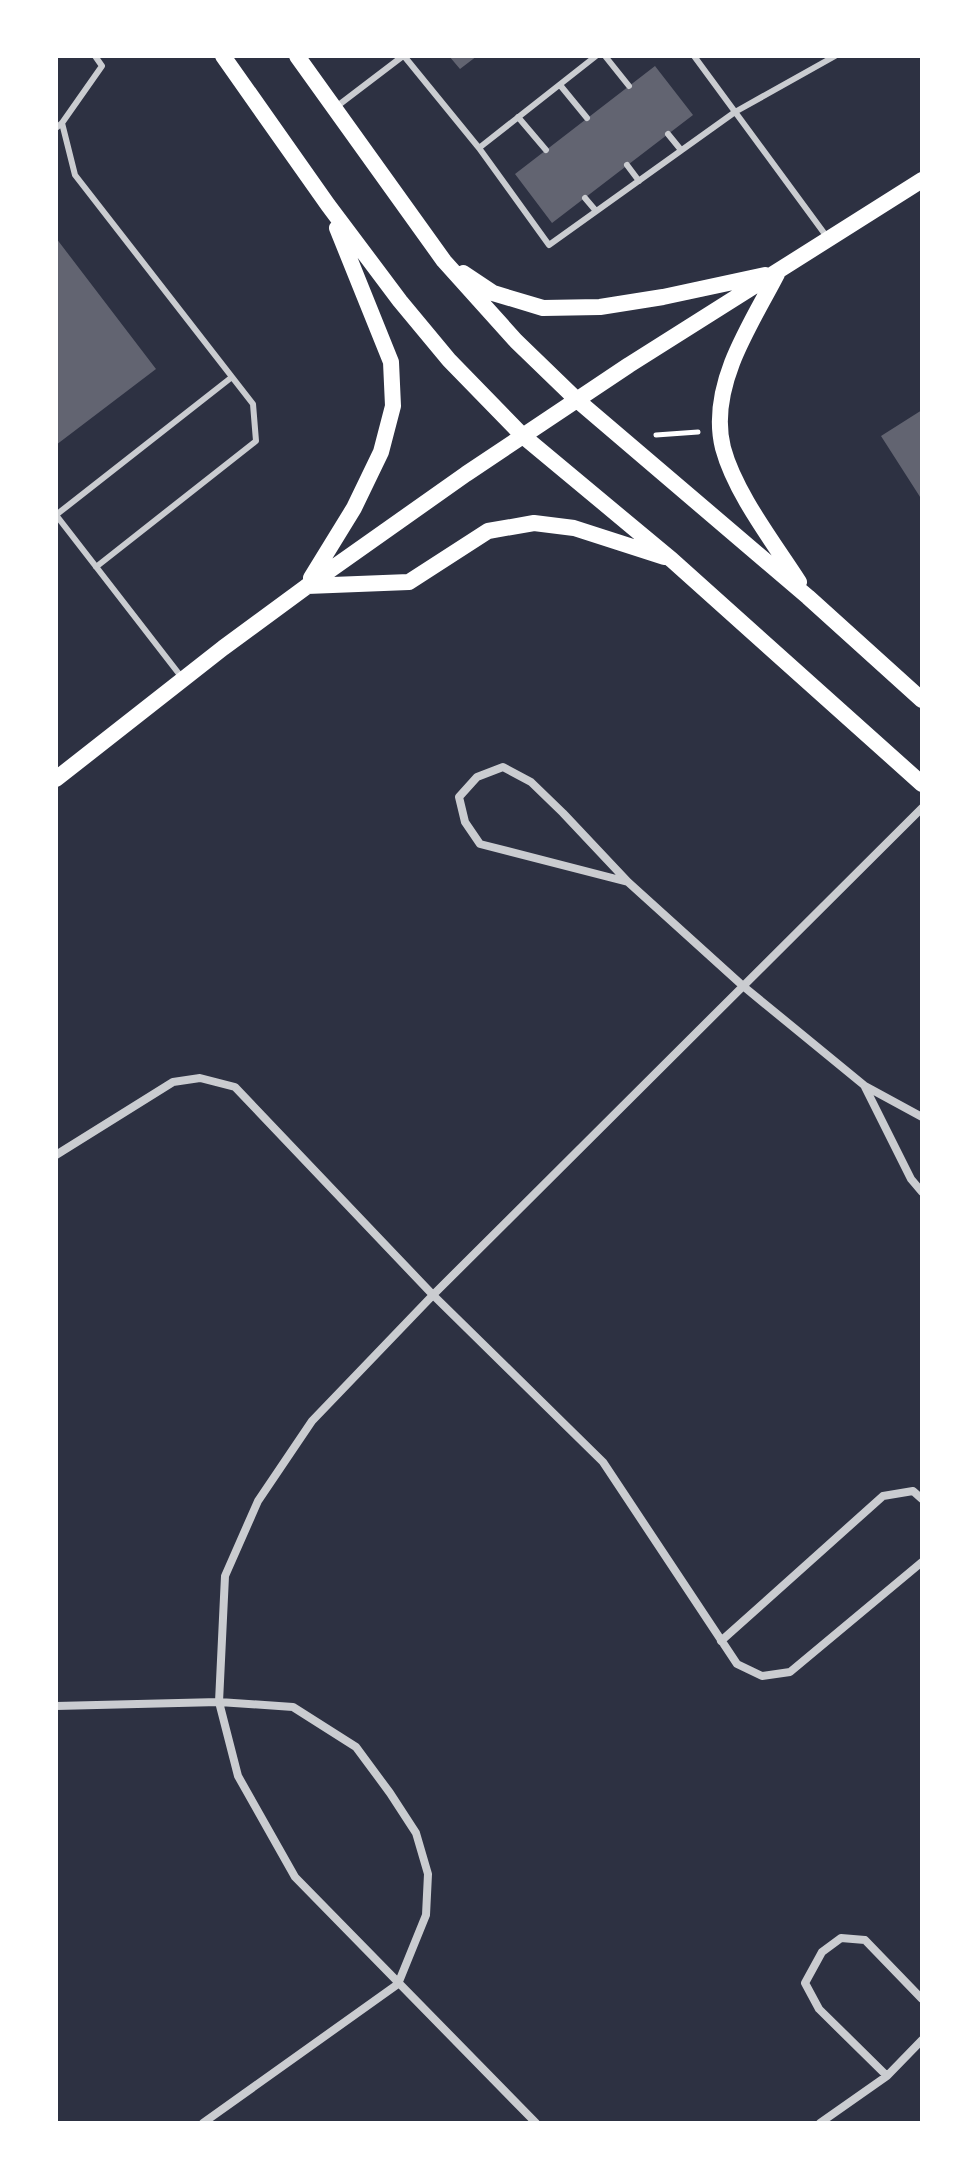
<svg xmlns="http://www.w3.org/2000/svg" width="978" height="2179" viewBox="0 0 978 2179" font-family="Arial,sans-serif">
<rect width="100%" height="100%" fill="#2d3142"/>
<path fill="#626471" d="M 449,56 L 477,56 L 460,69 Z
M 655,66 L 693,115 L 552,223 L 515,174 Z
M 56,238 L 156,369 L 56,445 Z
M 922,410 L 922,500 L 881,436 Z"/>
<g fill="none" stroke-linecap="round" stroke-linejoin="round">
<path stroke="#fff" stroke-width="5" d="M 656,435 L 698,432"/>
<path stroke="#caccd0" stroke-width="6" d="M 404,56 L 479,148 L 596,56
M 605,56 L 629,86
M 694,56 L 827,237
M 560,85 L 587,118
M 336,107 L 403,56
M 518,117 L 546,150
M 62,123 L 75,175 L 253,404 L 256,441 L 96,567
M 56,128 L 62,123 L 102,66 L 95,56
M 668,134 L 681,150
M 479,148 L 549,245 L 735,112 L 835,56
M 627,165 L 639,181
M 585,198 L 596,211
M 56,515 L 232,377
M 56,515 L 183,679"/>
<path stroke="#caccd0" stroke-width="8" d="M 628,882 L 480,844 L 465,822 L 459,797 L 477,777 L 503,767 L 531,782 L 563,813 L 628,882 L 743,986 L 865,1086 L 922,1117
M 865,1087 L 911,1179 L 922,1192
M 56,1155 L 173,1082 L 200,1078 L 235,1087 L 433,1295 L 603,1462 L 737,1664 L 762,1676 L 790,1672 L 922,1562
M 721,1641 L 883,1496 L 913,1491 L 922,1499
M 56,1706 L 219,1702 L 293,1707 L 356,1747 L 390,1793 L 416,1833 L 428,1874 L 426,1915 L 398,1984 L 203,2123
M 887,2076 L 819,2009 L 805,1983 L 822,1952 L 841,1938 L 865,1940 L 922,1999
M 536,2123 L 295,1877 L 238,1776 L 219,1702 L 225,1576 L 258,1501 L 312,1421 L 433,1295 L 922,808
M 820,2123 L 887,2076 L 922,2040"/>
<path stroke="#fff" stroke-width="16" d="M 223,56 L 328,205 L 400,301 L 449,360 L 523,436 L 672,560 L 922,784
M 297,56 L 444,261 L 516,341 L 577,400 L 808,597 L 922,700
M 463,273 L 493,293 L 543,308 L 600,307 L 663,297 L 765,275
M 777,274 C 762,303 744,332 732,363 C 722,389 716,420 723,448 C 735,493 774,543 799,582
M 311,578 L 354,508 L 381,452 L 393,406 L 391,362 L 337,228
M 307,586 L 409,582 L 488,531 L 534,523 L 574,528 L 664,557
M 56,779 L 223,648 L 306,587 L 466,474 L 629,365 L 922,180"/>
</g>
<rect width="978" height="2179" fill="none" stroke="#ffffff" stroke-width="116"/>
</svg>
